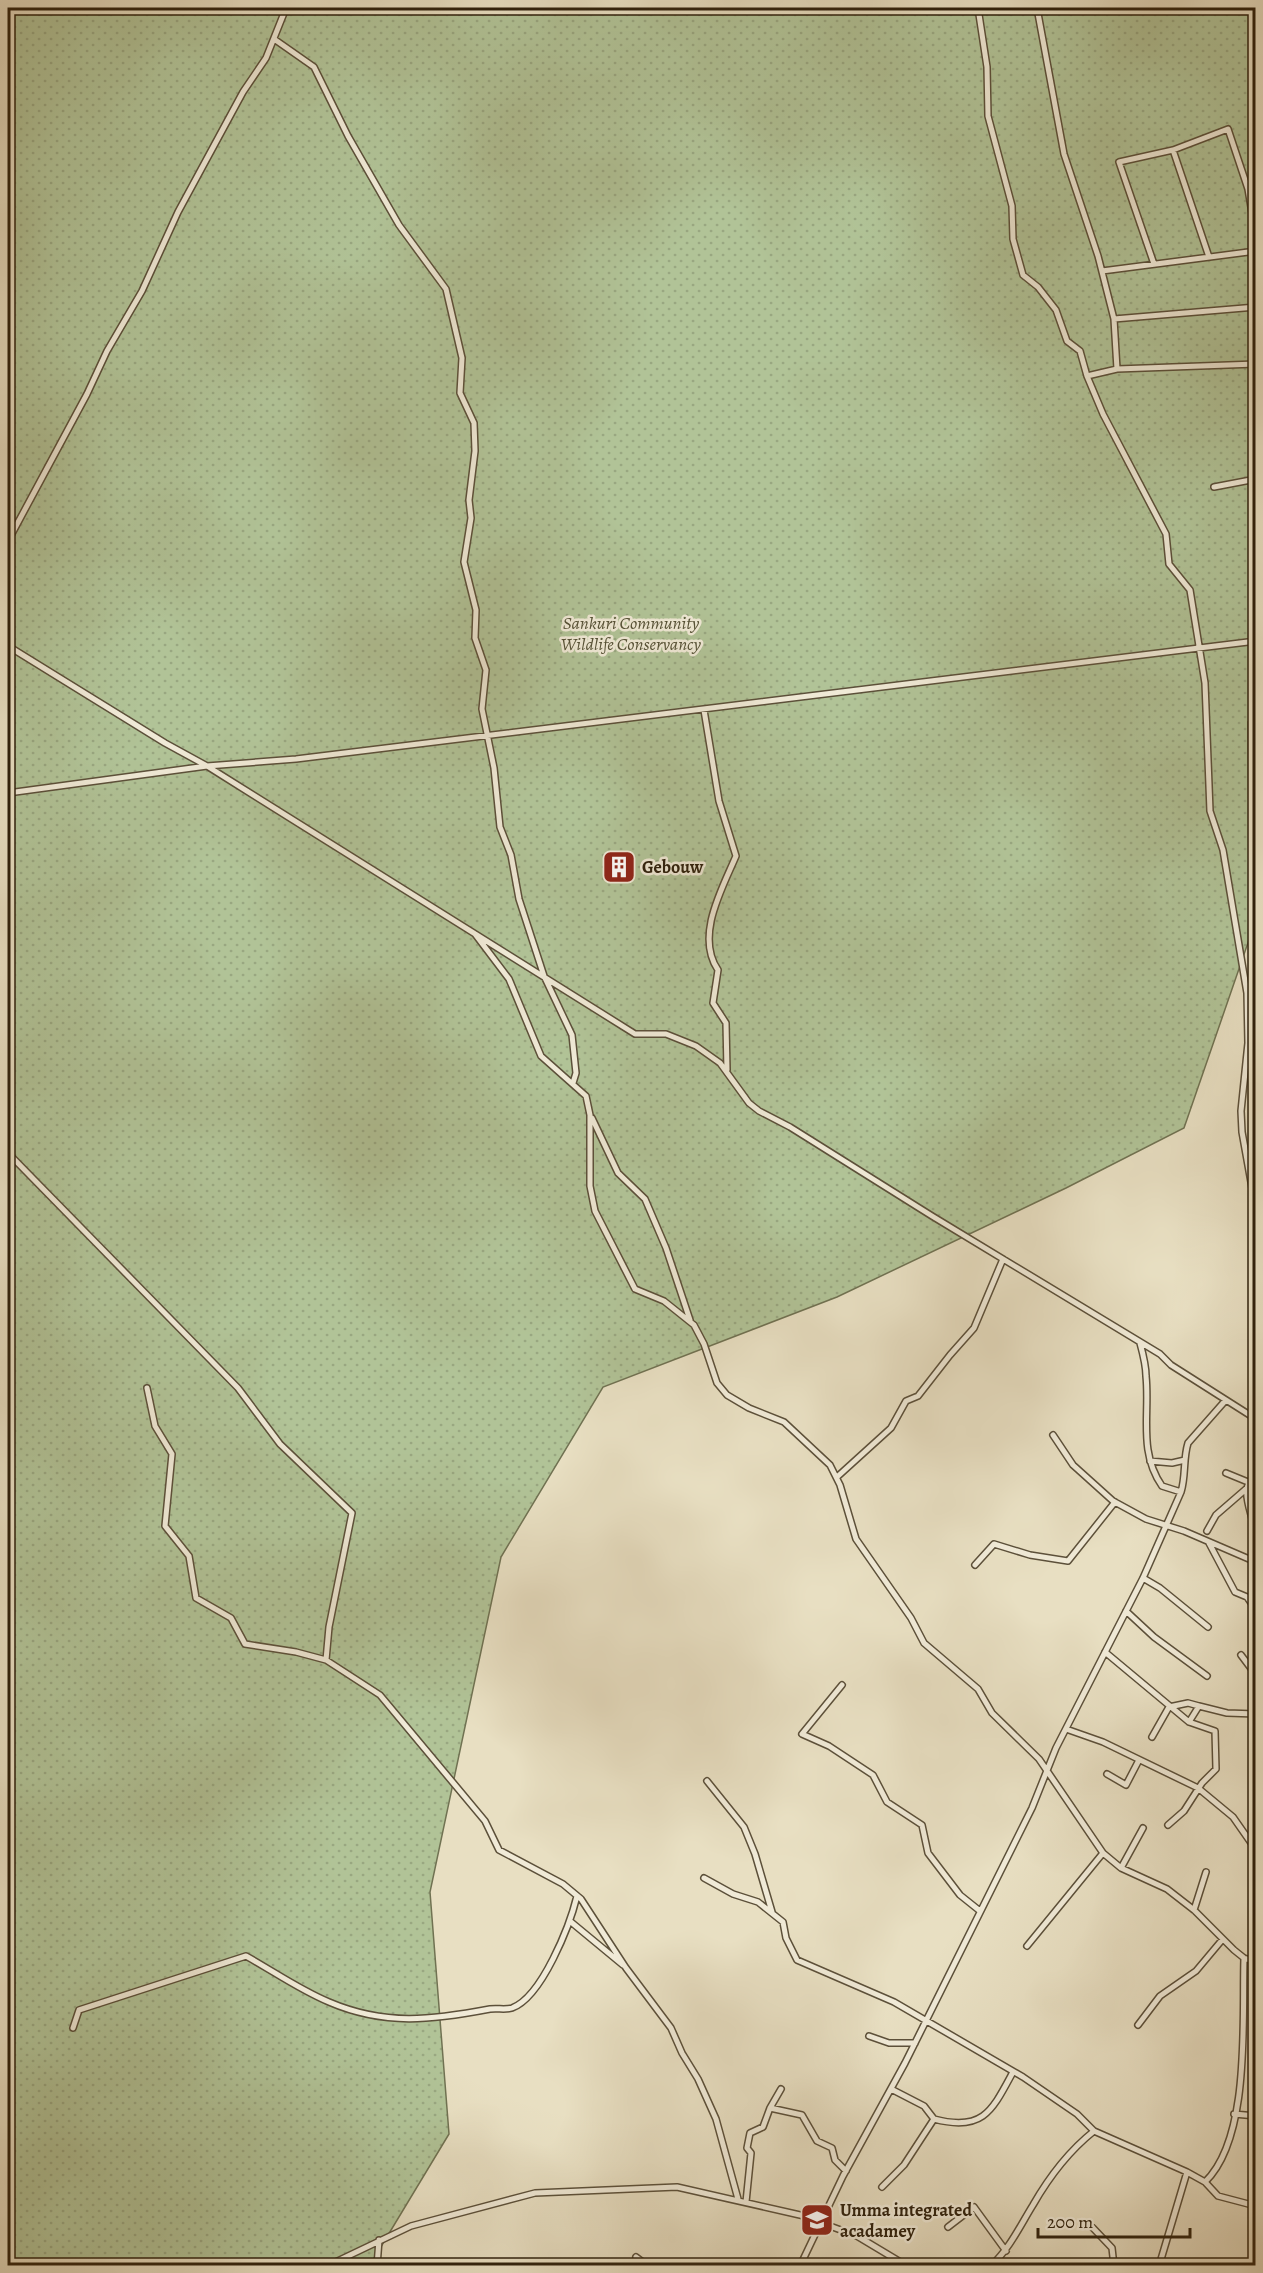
<svg xmlns="http://www.w3.org/2000/svg" width="1263" height="2273" viewBox="0 0 1263 2273" font-family="Alegreya,serif">
<defs>
<pattern id="park-dots" width="8" height="8" patternUnits="userSpaceOnUse" patternTransform="scale(1.5)"><rect width="8" height="8" fill="#b1c397"/><path d="M2 2h.1M6 6h.1" fill="none" stroke="#99a781" stroke-width="1.8" stroke-linecap="round"/></pattern>
</defs>
<rect width="100%" height="100%" fill="#e8dfc2"/>
<filter id="stains"><feTurbulence type="fractalNoise" baseFrequency=".00333" numOctaves="4"/><feColorMatrix values="0 0 0 0 .2 0 0 0 0 .09 0 0 0 0 .02 0 0 0 .5 -.17"/></filter>
<radialGradient id="worn" r=".72"><stop offset=".6" stop-color="#630" stop-opacity="0"/><stop offset="1" stop-color="#630" stop-opacity=".3"/></radialGradient>
<path fill="url(#park-dots)" stroke="#707252" stroke-width="1.5" d="M 8,8 L 1255,8 L 1256,710 L 1248,722 L 1250,937 L 1184,1128 L 1066,1188 L 837,1297 L 603,1387 L 501,1557 L 430,1892 L 449,2134 L 370,2265 L 8,2266 Z"/>
<g fill="none" stroke-linecap="round" stroke-linejoin="round">
<path stroke="#97bcb4" stroke-width="9" d="M 1256,1936 L 1256,1951"/>
<defs>
<path id="minor" d="M 978,8 L 987,67 L 988,116 L 1012,206 L 1013,239 L 1023,275 L 1038,287 L 1056,310 L 1067,341 L 1080,351 L 1087,376 L 1103,414 L 1166,534 L 1169,564 L 1190,590 L 1205,683 L 1210,811 L 1223,850 L 1247,993 L 1248,1043 L 1241,1111 L 1242,1132 L 1256,1210
M 1037,8 L 1064,154 L 1098,256 L 1114,319 L 1117,369
M 274,39 L 314,67 L 348,136 L 399,225 L 446,289 L 462,358 L 460,393 L 474,423 L 475,451 L 469,500 L 471,518 L 464,562 L 476,610 L 475,638 L 486,670 L 482,709 L 494,768 L 500,827 L 511,855 L 519,899 L 544,976 L 572,1035 L 576,1073 L 573,1083
M 1173,150 L 1209,257
M 1154,264 L 1119,162 L 1173,150 L 1228,129 L 1248,189 L 1256,237
M 1102,271 L 1256,251
M 1114,319 L 1256,307
M 1087,376 L 1117,369 L 1256,364
M 1214,487 L 1256,479
M 8,541 L 87,394 L 107,351 L 142,291 L 178,212 L 243,92 L 266,58 L 286,8
M 8,646 L 165,743 L 207,766 L 635,1034 L 666,1034 L 696,1046 L 720,1063 L 749,1103 L 759,1111 L 790,1127 L 932,1216 L 1160,1354 L 1171,1365 L 1256,1419
M 704,710 L 719,801 L 736,856 C 722,889 695,936 718,970 L 713,1003 L 726,1023 L 727,1070
M 8,793 L 207,766 L 296,759 L 1256,641
M 475,934 L 509,979 L 541,1056 L 586,1096 L 590,1115 L 590,1186 L 595,1211 L 635,1289 L 664,1301 L 694,1325 L 704,1344 L 717,1383 L 727,1395 L 749,1408 L 784,1422 L 830,1465 L 840,1485 L 856,1539 L 911,1618 L 924,1643 L 978,1689 L 992,1713 L 1039,1759 L 1103,1853 L 1121,1868 L 1167,1889 L 1194,1910 L 1234,1950 L 1244,1958 L 1256,1962
M 592,1118 L 618,1173 L 645,1199 L 666,1248 L 690,1320
M 8,1153 L 238,1388 L 280,1444 L 352,1513 L 329,1627 L 326,1660
M 1140,1343 C 1143,1354 1146,1365 1146,1376 C 1150,1413 1138,1452 1162,1486 L 1181,1492
M 147,1388 L 155,1426 L 172,1454 L 165,1526 L 189,1556 L 196,1598 L 231,1618 L 245,1644 L 296,1652 L 326,1660 L 380,1695 L 485,1821 L 499,1850 L 563,1884 L 581,1899 L 626,1968 L 671,2028 L 682,2053 L 698,2079 L 716,2119 L 738,2199
M 1053,1435 L 1073,1465 L 1113,1501 L 1146,1519 L 1184,1531 L 1256,1562
M 1150,1461 L 1172,1463 L 1185,1460
M 1226,1473 L 1248,1482
M 837,1477 L 891,1428 L 906,1401 L 918,1396 L 950,1355 L 974,1328 L 1003,1259
M 1253,1523 C 1250,1508 1239,1485 1256,1476
M 1207,1531 L 1216,1515 L 1246,1489
M 1209,1543 L 1235,1592 L 1247,1597 L 1256,1610
M 975,1565 L 994,1544 L 1030,1555 L 1068,1561 L 1115,1502
M 1143,1578 L 1160,1588 L 1208,1627
M 1126,1611 L 1154,1637 L 1207,1676
M 1105,1652 L 1189,1722 L 1215,1731 L 1216,1769 L 1202,1783 L 1184,1811 L 1168,1825
M 1241,1655 L 1256,1675
M 842,1685 L 802,1734 L 829,1746 L 873,1775 L 887,1802 L 922,1825 L 928,1853 L 960,1895 L 980,1911
M 1189,1722 L 1199,1706 L 1227,1713 L 1256,1714
M 1066,1729 L 1103,1742 L 1198,1788 L 1233,1817 L 1256,1850
M 1152,1737 L 1169,1707 L 1188,1703 L 1199,1706
M 1254,1748 L 1256,1749
M 1107,1774 L 1126,1785 L 1139,1760
M 707,1781 L 744,1827 L 755,1854 L 772,1912
M 1121,1868 L 1143,1828
M 704,1878 L 733,1894 L 758,1902 L 783,1922 L 786,1938 L 797,1960 L 894,2002 L 1023,2077 L 1077,2114 L 1094,2131 L 1187,2172 L 1159,2266
M 1256,1893 L 1256,1926
M 1194,1910 L 1206,1872
M 571,1922 L 623,1965
M 1027,1946 L 1103,1853
M 1138,2025 L 1160,1996 L 1196,1971 L 1222,1940
M 73,2028 L 79,2010 L 246,1956 C 273,1971 300,1990 329,2002 C 385,2026 432,2020 490,2009 C 497,2008 506,2010 512,2008 C 542,1997 570,1925 577,1896
M 869,2036 L 889,2043 L 915,2043
M 770,2108 L 781,2089
M 1234,2114 L 1256,2116
M 934,2119 C 983,2132 992,2111 1013,2072
M 1187,2172 L 1205,2182 L 1218,2196 L 1256,2206
M 1205,2182 C 1251,2138 1242,2018 1244,1958
M 882,2187 L 904,2165 L 934,2119 L 924,2106 L 891,2089
M 746,2202 L 751,2153 L 747,2148 L 750,2133 L 763,2127 L 770,2108 L 802,2115 L 817,2141 L 832,2148 L 835,2160 L 846,2171
M 948,2227 L 974,2207 L 1006,2251
M 1093,2228 L 1112,2248 L 1114,2266
M 636,2257 L 648,2266
M 802,2261 L 812,2266
M 327,2266 L 411,2226 L 535,2193 L 677,2187 L 800,2215 L 857,2236 L 907,2266
M 377,2266 L 379,2240
M 800,2266 L 843,2176 L 905,2063 L 1032,1808 L 1056,1748 L 1143,1578 L 1181,1492 C 1186,1476 1183,1459 1188,1443 L 1225,1401
M 991,2266 C 1010,2248 1020,2226 1033,2205 C 1049,2177 1069,2151 1094,2131"/>
</defs>
<use href="#minor" stroke="#5c503a" stroke-width="8"/>
<use href="#minor" stroke="#f0ead7" stroke-width="5"/>
</g>
<defs>
<symbol id="building-square" viewBox="-11 -11 22 22"><rect x="-9" y="-9" width="18" height="18" rx="4" fill="#8f2418" stroke="#f0ead7"/><path d="M-4-6H4V6H1V3H-1V6H-4ZM-2.5-4.3h1.7v1.8h-1.7ZM.8-4.3h1.7v1.8H.8ZM-2.5-1h1.7V.8h-1.7ZM.8-1h1.7V.8H.8Z" fill="#fff"/></symbol>
<symbol id="school-square" viewBox="-11 -11 22 22"><rect x="-9" y="-9" width="18" height="18" rx="4" fill="#8f2418" stroke="#f0ead7"/><path d="M0-5L7-2L0 1L-7-2ZM-4 1L0 2.5L4 1V4Q0 6-4 4Z" fill="#fff"/></symbol>
</defs>
<g fill-rule="evenodd">
<use href="#building-square" x="600" y="848" width="38" height="38"/>
<use href="#school-square" x="798" y="2201" width="38" height="38"/>
</g>
<g text-anchor="middle" dominant-baseline="central" stroke-width="5" stroke-linejoin="round" paint-order="stroke">
<g font-size="18" font-style="italic" fill="#555136" stroke="#f0ead7">
<text x="631" y="623">Sankuri Community<tspan x="631" dy="21">Wildlife Conservancy</tspan></text>
</g>
<g font-size="18" font-weight="bold" fill="#2e200c" stroke="#f0ead7" text-anchor="start">
<text x="642" y="867">Gebouw</text>
<text x="840" y="2210">Umma integrated<tspan x="840" dy="21">acadamey</tspan></text>
</g>
</g>
<rect width="1263" height="2273" fill="none" stroke="#e8dfc2" stroke-width="30"/>
<rect x="9" y="9" width="1245" height="2255" fill="none" stroke="#2e200c" stroke-width="3"/>
<rect x="15" y="15" width="1233" height="2243" fill="none" stroke="#2e200c" stroke-width="1.5"/>
<path d="M1038 2228v9h152v-9" fill="none" stroke="#2e200c" stroke-width="3"/>
<text x="1047" y="2228" font-size="18" fill="#2e200c" stroke="#f0ead7" stroke-width="4.5" paint-order="stroke">200 m</text>
<rect width="100%" height="100%" filter="url(#stains)"/>
<rect width="100%" height="100%" fill="url(#worn)"/>
</svg>
